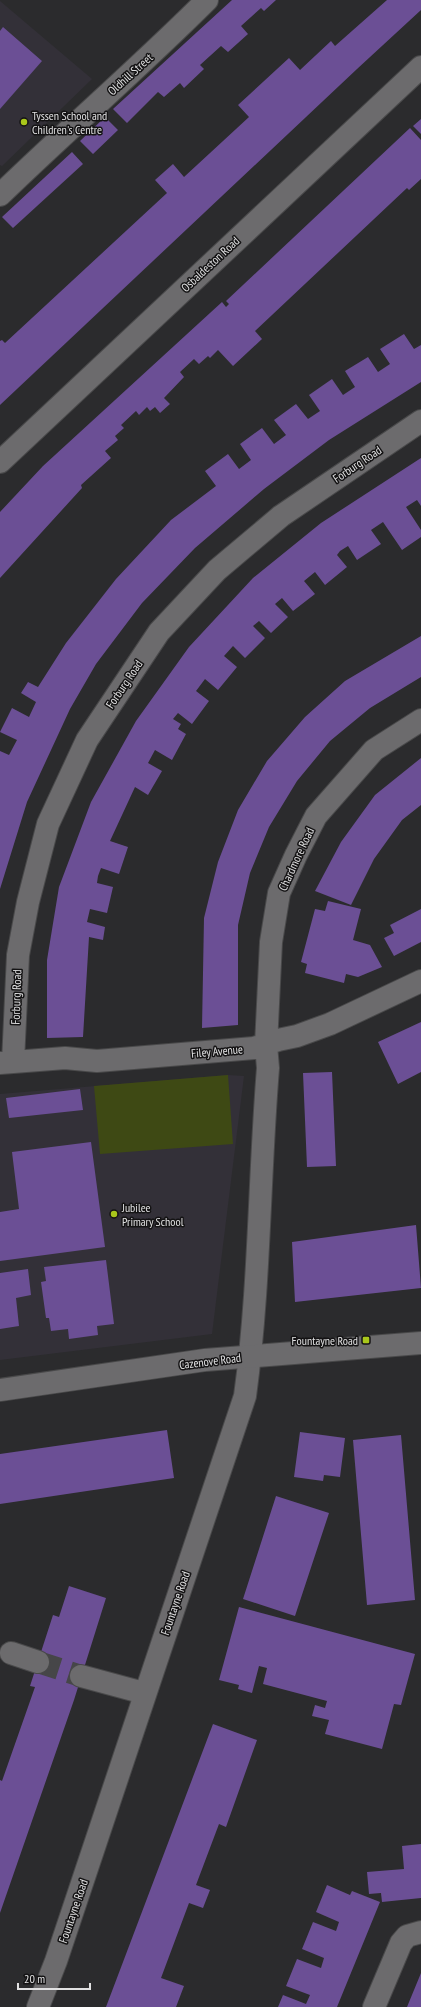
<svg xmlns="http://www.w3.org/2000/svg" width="421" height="2007" viewBox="0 0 421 2007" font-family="'PT Sans Narrow',sans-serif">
<rect width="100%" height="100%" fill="#2b2b2d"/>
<path fill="#333038" d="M 0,1 L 92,79 L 2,166 L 0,165 Z
M 228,1075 L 244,1076 L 212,1334 L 0,1360 L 0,1094 Z"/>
<path fill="#3e4914" d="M 228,1075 L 233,1144 L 100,1154 L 94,1086 Z"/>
<path fill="#6b4f95" d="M 232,0 L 276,0 L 264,11 L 261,8 L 241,26 L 248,34 L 228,52 L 221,46 L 200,65 L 204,69 L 184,88 L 180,83 L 164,97 L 158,92 L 127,123 L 113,109 Z
M 387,0 L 421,0 L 421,10 L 357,69 L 0,405 L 0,341 L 2,340 L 5,343 L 167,193 L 155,180 L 173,164 L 184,177 L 249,117 L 238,105 L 289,58 L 300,70 L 331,41 L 335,46 Z
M 3,27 L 42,61 L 0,109 L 0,31 Z
M 105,117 L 118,130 L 93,154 L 80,141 Z
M 421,119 L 421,134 L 413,126 Z
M 410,128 L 421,140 L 421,179 L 409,190 L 407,188 L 255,331 L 262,339 L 233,366 L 218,350 L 210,358 L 208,356 L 199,364 L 194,359 L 180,372 L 184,377 L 164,398 L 170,404 L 160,413 L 155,407 L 150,411 L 147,407 L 139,415 L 136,411 L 121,425 L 124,428 L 115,436 L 118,440 L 105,451 L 111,458 L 81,485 L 82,488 L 0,578 L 0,512 L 43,466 L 222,302 L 226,307 L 229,304 L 226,301 Z
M 72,152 L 83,164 L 13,228 L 2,217 Z
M 404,334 L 414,349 L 421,345 L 421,382 L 329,440 L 264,489 L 195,548 L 142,603 L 96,664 L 70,709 L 27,802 L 0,889 L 0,751 L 9,755 L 17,740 L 0,732 L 12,708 L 29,717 L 36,702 L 21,693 L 28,682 L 38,687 L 66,643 L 116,579 L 171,520 L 216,486 L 205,471 L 228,454 L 239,469 L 251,460 L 240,444 L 262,428 L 274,444 L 286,435 L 274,420 L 296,404 L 308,419 L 320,411 L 309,395 L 332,379 L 343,395 L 355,387 L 345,371 L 368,357 L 378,372 L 390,364 L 380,349 Z
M 421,458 L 421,506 L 417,500 L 406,507 L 421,530 L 421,537 L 402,550 L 383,522 L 371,530 L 381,544 L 357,560 L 348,546 L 340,551 L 337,555 L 347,567 L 325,585 L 315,572 L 304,581 L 315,594 L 293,611 L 282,598 L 275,604 L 288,617 L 271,633 L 259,621 L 253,626 L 265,638 L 245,658 L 233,646 L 224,656 L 237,667 L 218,690 L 205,679 L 196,691 L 209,701 L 192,724 L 178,713 L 173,719 L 181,724 L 178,729 L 186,734 L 172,760 L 155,750 L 148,763 L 162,771 L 148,795 L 135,787 L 110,841 L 128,847 L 119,874 L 101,868 L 98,876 L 97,883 L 113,887 L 107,913 L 90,909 L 87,922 L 105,927 L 103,940 L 89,937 L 83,1037 L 47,1038 L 47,960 L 59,887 L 91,802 L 136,721 L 189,647 L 253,578 L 321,523 Z
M 421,636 L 421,677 L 370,708 L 330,741 L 297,781 L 269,827 L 250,873 L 238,925 L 238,1025 L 202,1028 L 204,918 L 218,862 L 238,810 L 267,761 L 305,717 L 345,681 Z
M 421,758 L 421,805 L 402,820 L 374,859 L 351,905 L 315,891 L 341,842 L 375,795 Z
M 328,901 L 361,909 L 353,940 L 370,945 L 382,967 L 358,977 L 346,974 L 344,983 L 305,973 L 307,964 L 301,962 L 315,909 L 325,911 Z
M 421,909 L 421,942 L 394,956 L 384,938 L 394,933 L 390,925 Z
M 421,1022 L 421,1072 L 398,1084 L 378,1042 Z
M 332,1072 L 336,1166 L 307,1167 L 303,1073 Z
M 80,1089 L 83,1110 L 9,1118 L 6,1098 Z
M 91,1142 L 105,1247 L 0,1261 L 0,1212 L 19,1209 L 12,1152 Z
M 416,1225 L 421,1288 L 295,1302 L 292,1242 Z
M 106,1260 L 114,1324 L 97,1326 L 98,1335 L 69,1339 L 68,1329 L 51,1331 L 49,1318 L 46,1318 L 41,1282 L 46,1281 L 44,1267 Z
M 28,1269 L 31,1295 L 16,1298 L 19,1326 L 0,1329 L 0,1273 Z
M 167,1430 L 174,1478 L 0,1504 L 0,1454 Z
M 300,1432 L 345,1438 L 340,1477 L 324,1475 L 323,1481 L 294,1477 Z
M 401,1435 L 415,1600 L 367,1605 L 353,1440 Z
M 276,1496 L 329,1513 L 295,1616 L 243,1599 Z
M 69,1586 L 106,1598 L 74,1700 L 0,1913 L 0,1780 L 2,1781 L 35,1687 L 30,1686 L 53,1615 L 59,1617 Z
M 239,1607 L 415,1654 L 401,1705 L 394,1704 L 382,1749 L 325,1734 L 329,1720 L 312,1716 L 315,1705 L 325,1708 L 327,1701 L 263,1684 L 267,1668 L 259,1666 L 252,1693 L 238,1689 L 239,1685 L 219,1680 Z
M 213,1724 L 257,1740 L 226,1827 L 219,1824 L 196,1885 L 210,1890 L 203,1908 L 189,1903 L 161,1978 L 184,1986 L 176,2007 L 106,2007 Z
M 421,1844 L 421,1898 L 382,1902 L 381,1893 L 369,1894 L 367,1872 L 404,1869 L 402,1846 Z
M 327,1885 L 350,1895 L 352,1891 L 380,1902 L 337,2007 L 278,2007 L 283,1995 L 306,2004 L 310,1995 L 286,1986 L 297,1959 L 321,1968 L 324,1958 L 302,1949 L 313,1922 L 336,1931 L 339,1922 L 316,1912 Z
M 421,1973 L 421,2007 L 407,2007 Z"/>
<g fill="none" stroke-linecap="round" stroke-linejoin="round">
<path stroke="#464648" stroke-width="22" stroke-dasharray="22 11" stroke-linecap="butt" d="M 38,1662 L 81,1676"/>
<defs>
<path id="minor" d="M 0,195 C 68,129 140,67 207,0
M 0,462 L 421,67
M 13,1062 L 18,955 L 28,902 L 48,824 L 87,740 L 159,632 L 217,570 L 281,516 L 421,421
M 0,1063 L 65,1058 L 97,1061 L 254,1048 L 278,1040 L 297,1036 L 330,1024 L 421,981
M 11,1653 L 38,1662
M 81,1676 L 144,1693
M 38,2007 L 56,1961 L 245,1396 C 260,1287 259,1177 268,1068 L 266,1045 L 271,942 L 279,893 L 296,855 L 316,816 L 374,750 L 421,720
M 374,2007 L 401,1943 L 407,1936 L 421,1932"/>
<path id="tertiary" d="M 0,1390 L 205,1360 L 421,1343"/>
</defs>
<use href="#minor" stroke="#49494a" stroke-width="24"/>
<use href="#tertiary" stroke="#49494a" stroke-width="24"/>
<use href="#minor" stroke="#6c6b6d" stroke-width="22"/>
<use href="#tertiary" stroke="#6c6b6d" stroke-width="22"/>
</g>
<g fill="#a9c71b" stroke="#141314" stroke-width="1.5">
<circle cx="24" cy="122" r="4"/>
<circle cx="114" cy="1214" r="4"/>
<rect x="362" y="1336" width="8" height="8" rx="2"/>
</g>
<g text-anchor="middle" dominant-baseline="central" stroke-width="3" stroke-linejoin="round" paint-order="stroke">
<g font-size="12" fill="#e1e1e2" stroke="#141314">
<text transform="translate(130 74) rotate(-42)">Oldhill Street</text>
<text transform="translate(210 264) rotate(-43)">Osbaldeston Road</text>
<text transform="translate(357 464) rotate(-34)">Forburg Road</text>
<text transform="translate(124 684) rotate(-56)">Forburg Road</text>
<text transform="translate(296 859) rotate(-65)">Chardmore Road</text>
<text transform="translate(16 997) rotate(-88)">Forburg Road</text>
<text transform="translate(217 1051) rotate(-5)">Filey Avenue</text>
<text transform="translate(210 1361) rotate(-7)">Cazenove Road</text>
<text transform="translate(175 1603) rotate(-71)">Fountayne Road</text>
<text transform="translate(73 1911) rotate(-71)">Fountayne Road</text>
</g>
<g font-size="12" fill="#e1e1e2" stroke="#141314" text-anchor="start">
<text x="32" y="115">Tyssen School and<tspan x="32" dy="14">Children's Centre</tspan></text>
<text x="122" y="1207">Jubilee<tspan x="122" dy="14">Primary School</tspan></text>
<text x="358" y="1340" text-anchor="end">Fountayne Road</text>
</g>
</g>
<path d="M18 1983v6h72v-6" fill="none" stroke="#e1e1e2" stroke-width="2"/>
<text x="24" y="1983" font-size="12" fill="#e1e1e2" stroke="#141314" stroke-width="3" paint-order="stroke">20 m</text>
</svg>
